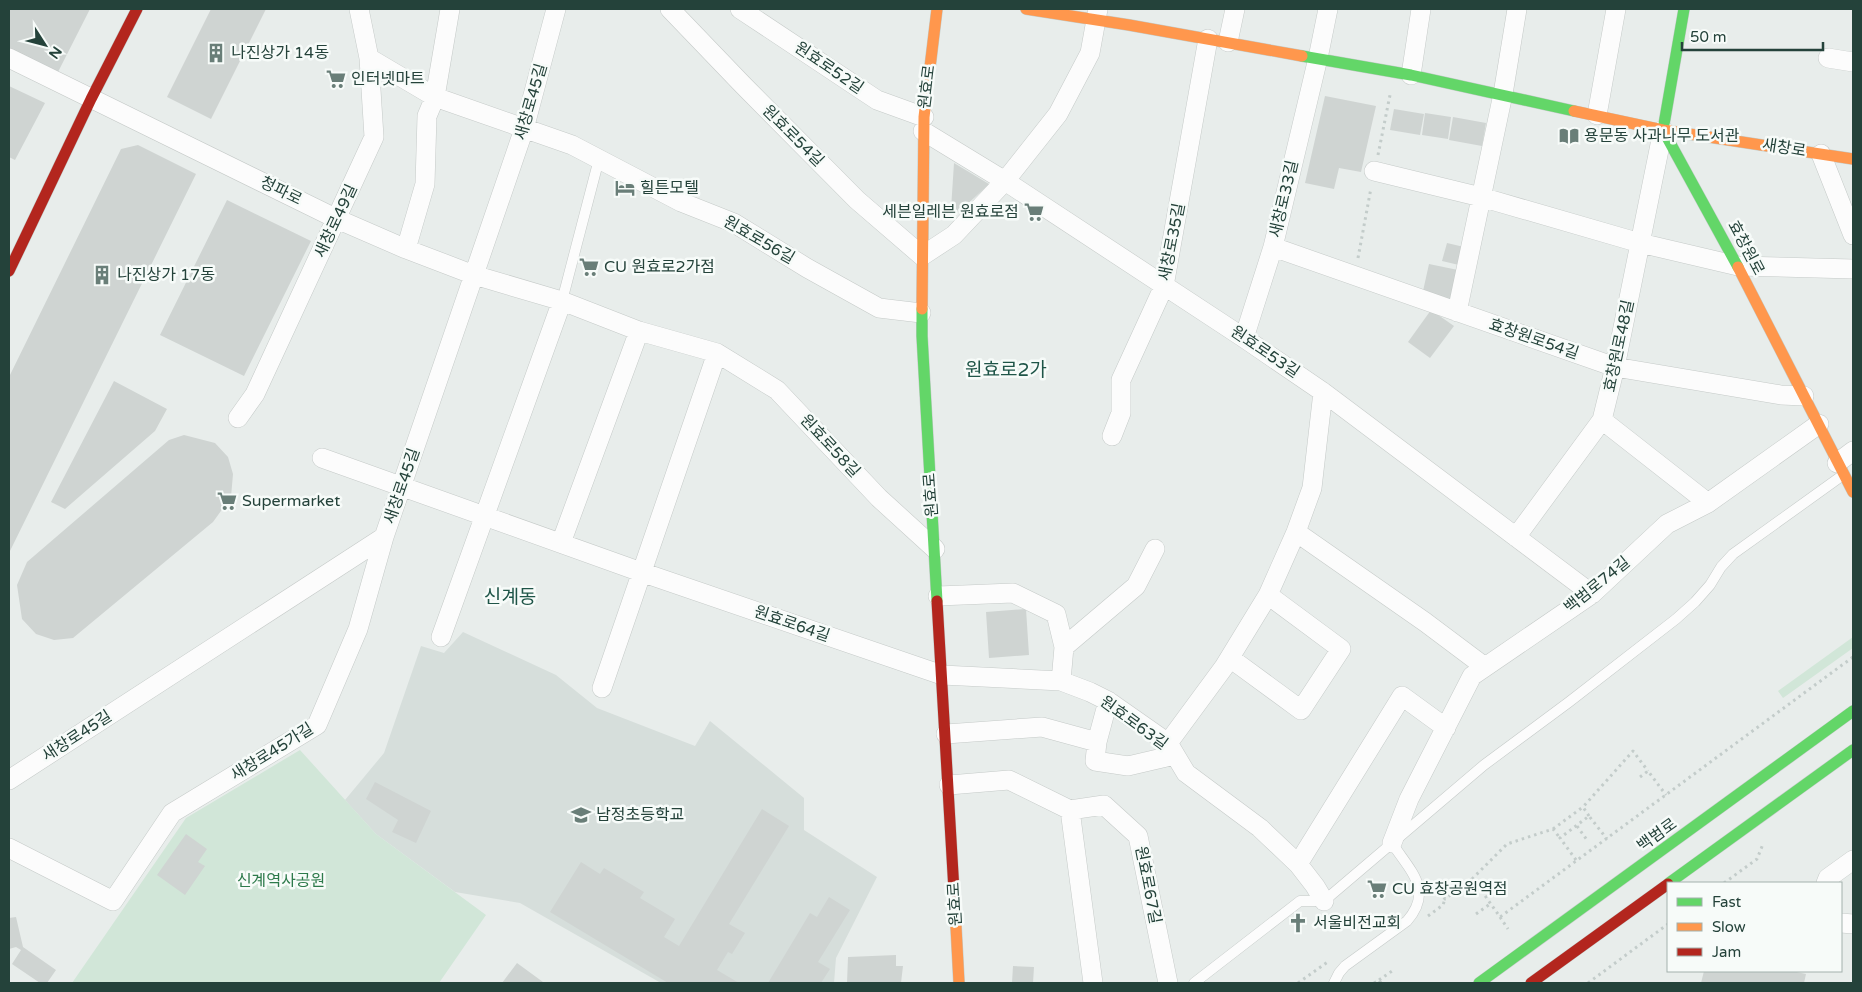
<svg xmlns="http://www.w3.org/2000/svg" width="1862" height="992" viewBox="0 0 1862 992" font-family="'Varela Round','Noto Sans KR',sans-serif">
<rect width="100%" height="100%" fill="#e8edeb"/>
<path fill="#d6dedb" d="M 463,632 L 556,675 L 597,708 L 695,746 L 710,721 L 804,798 L 804,830 L 877,877 L 836,958 L 834,983 L 661,983 L 520,903 L 455,892 L 376,834 L 345,800 L 384,753 L 421,646 L 444,653 Z"/>
<path fill="#d1e6d8" d="M 1853,637 L 1853,648 L 1783,698 L 1778,691 Z
M 300,750 L 376,834 L 486,915 L 439,983 L 72,983 L 186,818 Z"/>
<path fill="#cfd4d2" d="M 9,9 L 90,9 L 58,72 L 9,48 Z
M 211,9 L 266,9 L 211,119 L 167,97 Z
M 9,86 L 45,103 L 15,160 L 9,157 Z
M 1325,96 L 1376,106 L 1361,172 L 1339,168 L 1334,189 L 1305,183 Z
M 1394,109 L 1424,114 L 1420,135 L 1390,130 Z
M 1425,113 L 1451,117 L 1448,139 L 1422,135 Z
M 1453,117 L 1486,123 L 1482,146 L 1449,140 Z
M 138,145 L 196,174 L 9,553 L 9,377 L 121,149 Z
M 954,163 L 989,184 L 959,212 L 954,213 L 951,209 Z
M 227,200 L 311,241 L 244,376 L 160,335 Z
M 1447,243 L 1464,247 L 1459,265 L 1442,261 Z
M 1429,264 L 1458,270 L 1451,301 L 1423,291 Z
M 1431,310 L 1454,326 L 1430,358 L 1408,342 Z
M 114,381 L 167,409 L 155,431 L 65,509 L 51,502 Z
M 184,435 L 215,443 L 228,457 L 233,474 L 231,497 L 213,522 L 73,638 L 54,640 L 36,634 L 22,619 L 17,585 L 27,562 L 169,440 Z
M 1026,609 L 1029,655 L 989,658 L 986,612 Z
M 375,782 L 431,811 L 416,843 L 392,832 L 398,820 L 366,799 Z
M 762,809 L 789,826 L 729,924 L 745,933 L 732,954 L 728,952 L 717,970 L 739,983 L 668,983 L 550,912 L 581,862 L 600,874 L 604,868 L 644,892 L 640,898 L 675,919 L 664,937 L 679,946 Z
M 186,834 L 207,849 L 198,862 L 205,866 L 185,895 L 157,875 Z
M 829,897 L 850,910 L 818,962 L 830,969 L 821,983 L 768,983 L 810,913 L 817,917 Z
M 16,917 L 23,947 L 56,970 L 47,983 L 40,983 L 12,964 L 21,950 L 16,947 L 9,949 L 9,918 Z
M 896,955 L 896,966 L 903,966 L 901,983 L 847,983 L 848,957 Z
M 517,963 L 543,982 L 542,983 L 502,983 Z
M 1013,966 L 1034,967 L 1033,983 L 1012,983 Z
M 1704,971 L 1792,971 L 1806,974 L 1804,983 L 1701,983 Z"/>
<g fill="none" stroke-linecap="round" stroke-linejoin="round">
<defs>
<path id="lane" d="M 562,301 L 599,159
M 1194,983 L 1300,901 L 1324,901 L 1484,765 L 1569,702 L 1676,619 L 1695,602 L 1710,585 L 1721,567 L 1733,554 L 1843,475
M 1334,983 L 1339,973 L 1345,966 L 1407,921 C 1434,890 1410,871 1392,843"/>
<path id="street" d="M 670,9 L 742,84 L 857,200 L 922,256 L 954,235 L 1005,181 L 1058,114 L 1090,53 L 1098,9
M 740,9 L 877,100 L 924,117
M 1228,42 L 1235,9
M 9,58 L 337,219 L 406,249 L 474,275 L 562,301 L 639,331 L 717,353 L 777,390 L 879,498 L 935,549
M 369,58 L 435,97 L 572,145 L 681,202 L 734,223 L 807,268 L 879,308 L 921,313
M 1828,58 L 1853,62
M 1411,75 L 1421,9
M 1597,115 L 1616,9
M 923,131 L 1005,181 L 1244,338 L 1323,392 L 1592,594
M 1821,154 L 1853,235
M 1374,171 L 1481,197 L 1640,243 L 1738,266 L 1853,269
M 1273,247 L 1615,367 L 1781,395 L 1804,396
M 406,249 L 425,184 L 427,116 L 435,97 L 450,9
M 1457,312 L 1503,94 L 1517,9
M 1244,338 L 1273,247 L 1318,58 L 1328,9
M 238,418 L 255,394 L 374,137 L 369,58 L 359,9
M 1602,420 L 1708,503
M 1112,436 L 1121,413 L 1121,380 L 1164,286 L 1208,39
M 322,458 L 641,572 L 942,675 L 1061,681 L 1090,692 L 1108,701 L 1168,743 L 1186,773 L 1260,828 L 1298,864 L 1315,886 L 1324,901
M 1837,463 L 1853,451
M 1296,532 L 1425,622 L 1485,667
M 1516,537 L 1602,420 L 1615,367 L 1663,130
M 561,543 L 639,331
M 938,596 L 1013,593 L 1056,614 L 1064,647 L 1061,681
M 441,637 L 562,301
M 1064,647 L 1136,586 L 1155,549
M 1230,658 L 1301,710 L 1341,649 L 1268,595
M 602,688 L 717,353
M 1108,701 L 1097,742 L 1095,761 L 1128,766 L 1175,755
M 946,734 L 1042,727 L 1097,742
M 1168,743 L 1224,667 L 1268,595 L 1296,532 L 1312,488 L 1323,392
M 9,780 L 384,537 L 524,129 L 556,9
M 949,785 L 1009,780 L 1070,810
M 1392,843 L 1409,799 L 1472,676 L 1592,594 L 1667,524 L 1708,503 L 1819,424
M 9,848 L 113,901 L 172,813 L 317,725 L 358,629 L 384,537
M 1298,864 L 1402,696 L 1446,728
M 1826,883 L 1828,878 L 1853,860
M 1841,923 L 1853,924
M 1093,983 L 1070,810 L 1104,805 L 1138,836 L 1168,983"/>
<path id="fast" d="M 1684,9 L 1663,130 L 1738,267
M 1302,56 L 1411,75 L 1574,111
M 922,309 L 922,336 L 937,601
M 1669,883 L 1853,750
M 1479,983 L 1853,711"/>
<path id="slow" d="M 1026,9 L 1129,25 L 1302,56
M 1574,111 L 1663,130 L 1853,159
M 1738,267 L 1853,492
M 922,309 L 924,117 L 937,9
M 955,908 L 959,983"/>
<path id="jam" d="M 9,271 L 91,99 L 137,9
M 937,601 L 955,908
M 1531,983 L 1668,884"/>
</defs>
<use href="#lane" stroke="#c5cac8" stroke-width="11"/>
<use href="#street" stroke="#c5cac8" stroke-width="20"/>
<use href="#fast" stroke="#c3cbc8" stroke-width="12"/>
<use href="#slow" stroke="#c3cbc8" stroke-width="12"/>
<use href="#jam" stroke="#c3cbc8" stroke-width="12"/>
<path stroke="#c3ccca" stroke-width="3" stroke-dasharray="2.5 4" stroke-linecap="butt" d="M 1378,155 L 1390,95
M 1358,258 L 1371,188
M 1640,777 L 1648,771 L 1666,795
M 1589,816 L 1583,807 L 1633,751 L 1648,771
M 1577,826 L 1587,840
M 1553,829 L 1583,807
M 1576,860 L 1560,838 L 1589,816 L 1607,839
M 1472,879 L 1507,844 L 1553,829 L 1560,838
M 1433,881 L 1445,899 L 1472,879 L 1481,890
M 1491,883 L 1481,890 L 1500,917 L 1853,657
M 1724,883 L 1757,859 L 1763,844
M 1476,914 L 1490,904
M 1428,916 L 1443,905 L 1445,899
M 1500,917 L 1508,929
M 1379,980 L 1395,969
M 1298,983 L 1329,961
M 1374,983 L 1379,980 L 1381,983
M 1588,983 L 1668,924"/>
<use href="#lane" stroke="#fcfcfc" stroke-width="10"/>
<use href="#street" stroke="#fcfcfc" stroke-width="19"/>
<use href="#fast" stroke="#63d668" stroke-width="11"/>
<use href="#slow" stroke="#ff974d" stroke-width="11"/>
<use href="#jam" stroke="#b3261e" stroke-width="11"/>
</g>
<defs>
<symbol id="building-bare" viewBox="-9 -9 18 18"><path d="M-4-6H4V6H1V3H-1V6H-4ZM-2.5-4.3h1.7v1.8h-1.7ZM.8-4.3h1.7v1.8H.8ZM-2.5-1h1.7V.8h-1.7ZM.8-1h1.7V.8H.8Z" fill="#697e78" stroke="#f7fbf9" stroke-width="2.5" paint-order="stroke"/></symbol>
<symbol id="supermarket-bare" viewBox="-9 -9 18 18"><path d="M-6-5.5h2.5l.6 2H6L4.5 2H-2.5L-4.4-4H-6ZM-1.5 3.2a1.3 1.3 0 1 0 .1 0ZM3 3.2a1.3 1.3 0 1 0 .1 0Z" fill="#697e78" stroke="#f7fbf9" stroke-width="2.5" paint-order="stroke"/></symbol>
<symbol id="library-bare" viewBox="-9 -9 18 18"><path d="M-6-4Q-3-5.5-.7-3.5V5Q-3 3-6 4ZM6-4Q3-5.5 .7-3.5V5Q3 3 6 4Z" fill="#697e78" stroke="#f7fbf9" stroke-width="2.5" paint-order="stroke"/></symbol>
<symbol id="hotel-bare" viewBox="-9 -9 18 18"><path d="M-6-4.5h1.5V1H6V5H4.5V3h-9V5H-6ZM-4 0a1.8 1.8 0 1 1 3.6 0ZM.5 0V-2.5h3Q6-2.5 6 0Z" fill="#697e78" stroke="#f7fbf9" stroke-width="2.5" paint-order="stroke"/></symbol>
<symbol id="school-bare" viewBox="-9 -9 18 18"><path d="M0-5L7-2L0 1L-7-2ZM-4 1L0 2.5L4 1V4Q0 6-4 4Z" fill="#697e78" stroke="#f7fbf9" stroke-width="2.5" paint-order="stroke"/></symbol>
<symbol id="church-bare" viewBox="-9 -9 18 18"><path d="M-1.2-6h2.4v3.5h3.3v2.4h-3.3V6h-2.4V-.1h-3.3v-2.4h3.3Z" fill="#697e78" stroke="#f7fbf9" stroke-width="2.5" paint-order="stroke"/></symbol>
</defs>
<g fill-rule="evenodd">
<use href="#building-bare" x="202" y="39" width="28" height="28"/>
<use href="#supermarket-bare" x="322" y="65" width="28" height="28"/>
<use href="#library-bare" x="1555" y="122" width="28" height="28"/>
<use href="#hotel-bare" x="611" y="174" width="28" height="28"/>
<use href="#supermarket-bare" x="1020" y="198" width="28" height="28"/>
<use href="#supermarket-bare" x="575" y="253" width="28" height="28"/>
<use href="#building-bare" x="88" y="261" width="28" height="28"/>
<use href="#supermarket-bare" x="213" y="487" width="28" height="28"/>
<use href="#school-bare" x="567" y="801" width="28" height="28"/>
<use href="#supermarket-bare" x="1363" y="875" width="28" height="28"/>
<use href="#church-bare" x="1284" y="909" width="28" height="28"/>
</g>
<g text-anchor="middle" dominant-baseline="central" stroke-width="5" stroke-linejoin="round" paint-order="stroke">
<g font-size="16" fill="#24423a" stroke="#f7fbf9" text-anchor="start">
<text x="231" y="53">나진상가 14동</text>
<text x="351" y="79">인터넷마트</text>
<text x="1584" y="136">용문동 사과나무 도서관</text>
<text x="640" y="188">힐튼모텔</text>
<text x="1019" y="212" text-anchor="end">세븐일레븐 원효로점</text>
<text x="604" y="267">CU 원효로2가점</text>
<text x="117" y="275">나진상가 17동</text>
<text x="242" y="501">Supermarket</text>
<text x="596" y="815">남정초등학교</text>
<text x="1392" y="889">CU 효창공원역점</text>
<text x="1313" y="923">서울비전교회</text>
</g>
<g font-size="16" fill="#24423a" stroke="#f7fbf9">
<text transform="translate(829 68) rotate(34)">원효로52길</text>
<text transform="translate(927 87) rotate(-83)">원효로</text>
<text transform="translate(531 102) rotate(-74)">새창로45길</text>
<text transform="translate(793 136) rotate(45)">원효로54길</text>
<text transform="translate(1784 148) rotate(9)">새창로</text>
<text transform="translate(281 191) rotate(26)">청파로</text>
<text transform="translate(1284 199) rotate(-77)">새창로33길</text>
<text transform="translate(336 221) rotate(-65)">새창로49길</text>
<text transform="translate(759 240) rotate(30)">원효로56길</text>
<text transform="translate(1172 242) rotate(-79)">새창로35길</text>
<text transform="translate(1746 248) rotate(62)">효창원로</text>
<text transform="translate(1534 339) rotate(19)">효창원로54길</text>
<text transform="translate(1619 346) rotate(-78)">효창원로48길</text>
<text transform="translate(1265 352) rotate(34)">원효로53길</text>
<text transform="translate(830 446) rotate(47)">원효로58길</text>
<text transform="translate(402 486) rotate(-71)">새창로45길</text>
<text transform="translate(931 495) rotate(-94)">원효로</text>
<text transform="translate(1597 585) rotate(-39)">백범로74길</text>
<text transform="translate(792 624) rotate(19)">원효로64길</text>
<text transform="translate(1134 723) rotate(36)">원효로63길</text>
<text transform="translate(77 736) rotate(-33)">새창로45길</text>
<text transform="translate(272 752) rotate(-32)">새창로45가길</text>
<text transform="translate(1657 835) rotate(-36)">백범로</text>
<text transform="translate(1148 885) rotate(79)">원효로67길</text>
<text transform="translate(955 904) rotate(-93)">원효로</text>
</g>
<g font-size="16" fill="#2d7a4b" stroke="#f7fbf9">
<text x="281" y="881">신계역사공원</text>
</g>
<g font-size="19" fill="#1f5548" stroke="#f7fbf9">
<text x="1006" y="370">원효로2가</text>
<text x="510" y="597">신계동</text>
</g>
</g>
<rect width="1862" height="992" fill="none" stroke="#24423a" stroke-width="20"/>
<rect x="1667" y="882" width="175" height="90" fill="#f7fbf9" stroke="#a3b1ad"/>
<rect x="1677" y="898" width="25" height="8" fill="#63d668" stroke="#a3b1ad"/>
<text x="1712" y="907" font-size="15" fill="#24423a">Fast</text>
<rect x="1677" y="923" width="25" height="8" fill="#ff974d" stroke="#a3b1ad"/>
<text x="1712" y="932" font-size="15" fill="#24423a">Slow</text>
<rect x="1677" y="948" width="25" height="8" fill="#b3261e" stroke="#a3b1ad"/>
<text x="1712" y="957" font-size="15" fill="#24423a">Jam</text>
<g transform="translate(45 45) rotate(126)" stroke="#f7fbf9" stroke-width="4" paint-order="stroke">
<path d="M0-4L9 19L0 12L-9 19Z" fill="#24423a"/>
<text y="-8" font-size="14" font-weight="bold" text-anchor="middle" fill="#24423a">N</text>
</g>
<path d="M1682 42v8h141v-8" fill="none" stroke="#24423a" stroke-width="2.5"/>
<text x="1690" y="42" font-size="15" fill="#24423a" stroke="#f7fbf9" stroke-width="4" paint-order="stroke">50 m</text>
</svg>
